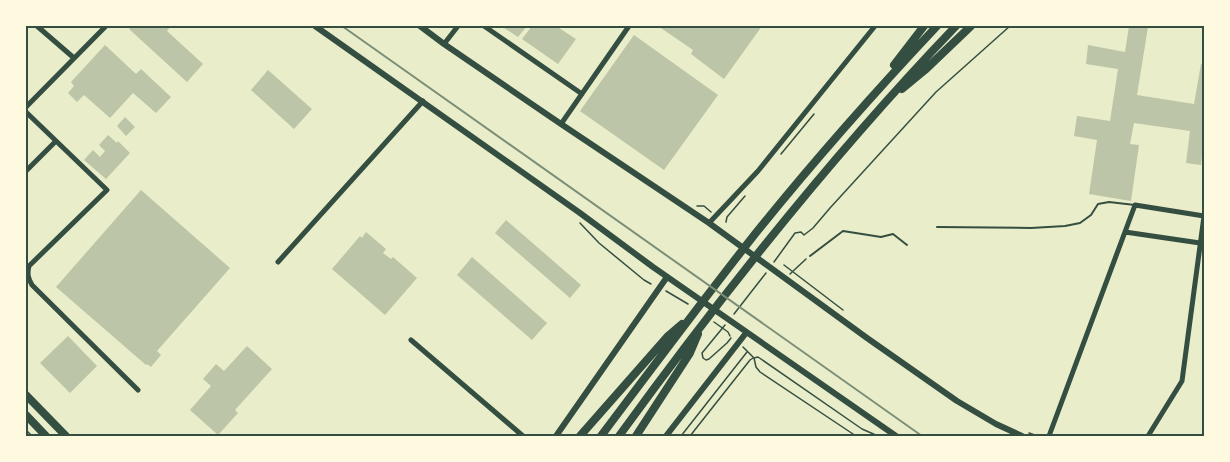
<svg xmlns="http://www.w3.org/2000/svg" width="1230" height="462" viewBox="0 0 1230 462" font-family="Raleway,sans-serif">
<rect width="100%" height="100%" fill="#e9edc9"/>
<path fill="#bcc5a7" d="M 133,26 L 171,26 L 167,31 L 203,64 L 187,82 L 129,29 Z
M 501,26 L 527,26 L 518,37 Z
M 532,26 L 556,26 L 576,39 L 558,64 L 522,39 Z
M 658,26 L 762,26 L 724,79 L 691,54 L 693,50 Z
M 1129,26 L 1148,27 L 1137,95 L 1194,104 L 1201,64 L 1204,64 L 1204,139 L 1201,165 L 1186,163 L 1190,131 L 1134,123 L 1130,144 L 1139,145 L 1131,201 L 1089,194 L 1097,140 L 1074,136 L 1077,116 L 1110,121 L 1118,69 L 1086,64 L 1088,45 L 1125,52 Z
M 634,35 L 718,95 L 664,170 L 580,111 Z
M 105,45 L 136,74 L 141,69 L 171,97 L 156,113 L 133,93 L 110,118 L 84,95 L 77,102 L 68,93 L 74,86 L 71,82 Z
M 268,70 L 312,109 L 294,129 L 251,90 Z
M 125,117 L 135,127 L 126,136 L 117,126 Z
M 108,135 L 117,143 L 118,141 L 130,153 L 106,179 L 84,160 L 93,150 L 100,157 L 105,151 L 99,145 Z
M 141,190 L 230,268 L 157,351 L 161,355 L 151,367 L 147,364 L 146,365 L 56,287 Z
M 506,220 L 581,285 L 570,298 L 495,233 Z
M 366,232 L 386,249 L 383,253 L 391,259 L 393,257 L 417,278 L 385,315 L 332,269 L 360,236 L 362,238 Z
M 472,257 L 547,323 L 532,340 L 457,275 Z
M 68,336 L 97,366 L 70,393 L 40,363 Z
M 247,346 L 272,369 L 235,410 L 238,413 L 218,435 L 190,410 L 211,386 L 203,379 L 216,364 L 224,371 Z"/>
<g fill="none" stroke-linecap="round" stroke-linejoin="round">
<path stroke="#344e41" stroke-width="1.5" d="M 781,154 L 814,114
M 697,206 L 704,206 L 711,212
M 726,222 L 727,217 L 745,196
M 580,223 L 599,243 L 644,280 L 651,284
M 774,262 L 795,233 L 801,232 L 804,235 L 813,228 L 830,208 L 936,92 L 1010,26
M 784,265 L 843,310
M 790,274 L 806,259
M 666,291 L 688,304
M 734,314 L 766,273
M 714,322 L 728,332 L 730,336
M 725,325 L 702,353 L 703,358 L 706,360 L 709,359 L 727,343 L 731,338
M 743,347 L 754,358 L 756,367 L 760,372 L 856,436
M 754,358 L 758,357 L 862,429 L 878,436
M 26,430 L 32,436
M 1029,433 L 1038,436
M 681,436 L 747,352
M 690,436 L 750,360 L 753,358"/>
<path stroke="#344e41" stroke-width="2" d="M 937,227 L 1031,228 L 1065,226 L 1080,223 L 1091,215 L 1098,204 L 1109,202 L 1135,205
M 810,256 L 843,231 L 881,237 L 893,234 L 907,245"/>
<path stroke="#344e41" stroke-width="5" d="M 37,26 L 74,58
M 484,26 L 582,94
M 444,44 L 458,26
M 26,107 L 106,26
M 26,112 L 107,190 L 29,266 C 27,274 28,278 32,285 L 138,390
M 561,124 L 629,26
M 26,171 L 56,141
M 709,223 L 758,171 L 875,26
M 1125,232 L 1200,243
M 278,262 L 423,101
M 411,340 L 523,436
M 1049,436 L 1135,205 L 1204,216
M 1148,436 L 1182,381 L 1204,216"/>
<path stroke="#344e41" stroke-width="6" d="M 315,26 L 580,213 L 653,267 L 896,436
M 420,26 L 444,44 L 561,124 L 709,223 L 867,338 L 957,401 L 996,424 L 1022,436
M 556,436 L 667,277
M 666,436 L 746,333"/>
<path stroke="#344e41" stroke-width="8" d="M 26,395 L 66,436
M 26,415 L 46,436"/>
<path stroke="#344e41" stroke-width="8" d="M 894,65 L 924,26
M 902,89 L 925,70 L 971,26
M 580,436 L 668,336 L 682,324
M 601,436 C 652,368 703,300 755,234 C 813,162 874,93 937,26
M 619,436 C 723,293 833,154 956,26
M 636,436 L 690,353 L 698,334"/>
<path stroke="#7c8e77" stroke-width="2" d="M 342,26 L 922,436"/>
</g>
<rect width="1230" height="462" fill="none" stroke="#fefae0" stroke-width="54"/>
<rect x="27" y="27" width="1176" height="408" fill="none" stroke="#344e41" stroke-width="2"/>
</svg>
